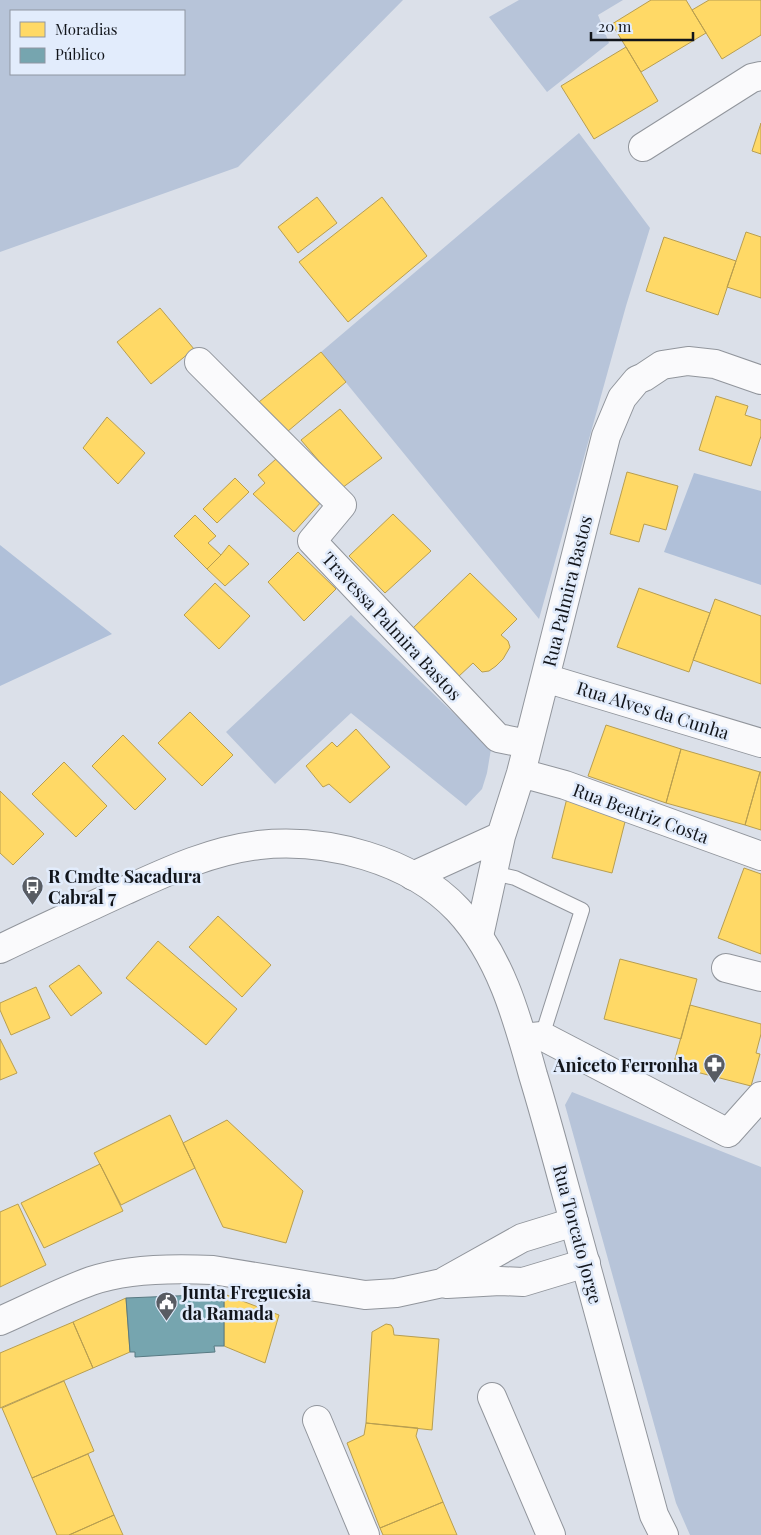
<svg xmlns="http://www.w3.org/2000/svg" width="761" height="1535" viewBox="0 0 761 1535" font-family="'Playfair Display',serif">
<rect width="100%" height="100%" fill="#dbe0e9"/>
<path fill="#b7c4d9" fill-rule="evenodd" d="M 0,0 L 403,0 L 238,167 L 0,252 ZM 11,11 L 184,11 L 184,74 L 11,74 Z
M 519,0 L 623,0 L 598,15 L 609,43 L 547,92 L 489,17 Z
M 579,133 L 650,228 L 626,306 L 539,619 L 321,352 Z
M 351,615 L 491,749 L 487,773 L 482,789 L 466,806 L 351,713 L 275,784 L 226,732 Z
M 572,1092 L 761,1167 L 761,1535 L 690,1535 L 676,1503 L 565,1105 Z"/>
<path fill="#b0c0d9" d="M 694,473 L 761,491 L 761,585 L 664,552 Z
M 0,545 L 112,634 L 0,686 Z"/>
<path fill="#ffd966" stroke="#b89e50" d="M 651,0 L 686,0 L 706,33 L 641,72 L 612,24 Z
M 709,0 L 761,0 L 761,35 L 722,59 L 692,10 Z
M 626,47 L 658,101 L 594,139 L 561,86 Z
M 761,123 L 761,154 L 752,151 Z
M 317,197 L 337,223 L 298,253 L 278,227 Z
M 382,197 L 427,256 L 348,322 L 299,262 Z
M 746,232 L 761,237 L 761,298 L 727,287 Z
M 664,237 L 736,261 L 718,315 L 646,291 Z
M 160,308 L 194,349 L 151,384 L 117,342 Z
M 321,352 L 346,382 L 281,437 L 254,406 Z
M 716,396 L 748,406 L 745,415 L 761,420 L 761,436 L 751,466 L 699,450 Z
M 340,409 L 382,458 L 342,488 L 301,440 Z
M 107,417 L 145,453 L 118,484 L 83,448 Z
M 276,459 L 322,501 L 294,532 L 253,494 L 265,483 L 258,475 Z
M 627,472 L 678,486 L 666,530 L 644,524 L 639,542 L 610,534 Z
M 235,478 L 249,492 L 217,523 L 203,509 Z
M 393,514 L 431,551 L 385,593 L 349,556 Z
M 195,515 L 216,536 L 208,543 L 221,555 L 207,569 L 174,536 Z
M 229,545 L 249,564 L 225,586 L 207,569 L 221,555 Z
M 298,552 L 336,589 L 304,621 L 268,582 Z
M 470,573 L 517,619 L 501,635 L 508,641 L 510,647 L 503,659 L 496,666 L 489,671 L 482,672 L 473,663 L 458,677 L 412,629 Z
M 215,583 L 250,616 L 219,649 L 184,615 Z
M 639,588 L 710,613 L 689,672 L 617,647 Z
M 715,599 L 761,616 L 761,684 L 693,660 Z
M 190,712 L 233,755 L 202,786 L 158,743 Z
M 606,725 L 681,749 L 666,803 L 588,776 Z
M 356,729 L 390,767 L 350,803 L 329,784 L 323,787 L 306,766 L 332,742 L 337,747 Z
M 123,735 L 166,779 L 135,810 L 92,766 Z
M 681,749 L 760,772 L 745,825 L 666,803 Z
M 64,762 L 107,806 L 76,837 L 32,794 Z
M 760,772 L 761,772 L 761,830 L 745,825 Z
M 0,791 L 44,834 L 13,865 L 0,853 Z
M 567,798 L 627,814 L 612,873 L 552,858 Z
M 744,868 L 761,874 L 761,954 L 718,938 Z
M 218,916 L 271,965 L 242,997 L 189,947 Z
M 158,941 L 237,1009 L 206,1045 L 126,978 Z
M 620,959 L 697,979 L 681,1039 L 604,1019 Z
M 79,965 L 102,993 L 71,1016 L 49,986 Z
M 36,987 L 50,1018 L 11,1035 L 0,1010 L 0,1003 Z
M 690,1005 L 761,1024 L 761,1034 L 756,1053 L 760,1054 L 751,1086 L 673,1066 Z
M 0,1039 L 17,1073 L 0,1080 Z
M 170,1115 L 195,1168 L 121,1205 L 94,1153 Z
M 227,1120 L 303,1191 L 286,1243 L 223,1227 L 183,1143 Z
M 100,1164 L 123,1211 L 44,1248 L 21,1203 Z
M 18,1204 L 46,1265 L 0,1287 L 0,1212 Z
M 224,1294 L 279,1315 L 265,1363 L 224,1346 Z
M 126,1298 L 130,1352 L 93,1368 L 73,1322 Z
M 73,1322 L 93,1368 L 0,1408 L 0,1353 Z
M 386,1324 L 391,1325 L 393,1328 L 394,1335 L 439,1339 L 432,1430 L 366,1423 L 372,1332 Z
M 64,1381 L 94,1451 L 32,1478 L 2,1408 Z
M 366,1423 L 418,1428 L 416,1436 L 443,1502 L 380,1528 L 347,1443 L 364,1435 Z
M 88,1454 L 114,1515 L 69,1535 L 57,1535 L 32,1478 Z
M 443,1502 L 457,1535 L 383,1535 L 380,1528 Z
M 114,1515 L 123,1535 L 69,1535 Z"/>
<path fill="#76a5af" stroke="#587a83" d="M 224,1294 L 224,1346 L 214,1346 L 215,1352 L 135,1357 L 135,1352 L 130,1352 L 126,1298 Z"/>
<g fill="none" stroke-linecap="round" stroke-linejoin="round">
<defs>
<path id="lane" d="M 493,873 L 515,878 L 582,910 L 542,1036"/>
<path id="street" d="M 643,147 L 752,78 L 761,76
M 199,362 L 342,505 L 312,541 L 498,738 L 528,744
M 545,678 L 761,743
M 521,773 L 565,785 L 761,856
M 413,876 L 501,836
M 479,936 L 501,836 L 521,773 L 606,436 L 622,398 L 637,380 L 644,377 L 662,365 L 688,361 L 715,364 L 761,380
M 726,968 L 761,977
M 523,1038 L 542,1036 L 728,1133 L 761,1096
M 445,1281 L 522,1238 L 574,1222
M 0,1321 C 30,1308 60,1292 91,1281 C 128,1268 174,1268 213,1270 L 365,1295 L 396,1293 L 442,1283 L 447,1284 L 500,1281 L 523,1282 L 586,1263
M 492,1397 L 551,1535
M 317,1420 L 365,1535"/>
<path id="secondary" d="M 0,949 C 41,929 83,910 124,891 C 168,871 210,851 259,845 C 327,838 410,859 458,910 C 500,955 517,1017 533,1075 C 544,1111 554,1148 564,1185 C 594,1295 624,1405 654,1515 L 664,1535"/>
</defs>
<use href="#lane" stroke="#91959c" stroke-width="16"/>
<use href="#street" stroke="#91959c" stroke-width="30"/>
<use href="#secondary" stroke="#91959c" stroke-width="30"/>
<use href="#lane" stroke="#fafafc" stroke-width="14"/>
<use href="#street" stroke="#fafafc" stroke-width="28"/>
<use href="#secondary" stroke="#fafafc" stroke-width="28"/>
</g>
<defs>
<symbol id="bus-pin" viewBox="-11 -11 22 30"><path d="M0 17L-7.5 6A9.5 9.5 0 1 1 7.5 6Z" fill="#585c63" stroke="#e2ecfc"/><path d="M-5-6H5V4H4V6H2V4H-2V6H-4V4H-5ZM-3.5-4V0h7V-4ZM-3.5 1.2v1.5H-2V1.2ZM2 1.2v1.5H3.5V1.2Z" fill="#fff"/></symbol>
<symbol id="pharmacy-pin" viewBox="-11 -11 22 30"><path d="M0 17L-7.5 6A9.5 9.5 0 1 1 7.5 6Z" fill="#585c63" stroke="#e2ecfc"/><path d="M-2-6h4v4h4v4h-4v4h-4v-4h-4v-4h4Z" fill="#fff"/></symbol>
<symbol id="civic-pin" viewBox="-11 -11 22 30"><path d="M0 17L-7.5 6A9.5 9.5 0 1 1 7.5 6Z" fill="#585c63" stroke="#e2ecfc"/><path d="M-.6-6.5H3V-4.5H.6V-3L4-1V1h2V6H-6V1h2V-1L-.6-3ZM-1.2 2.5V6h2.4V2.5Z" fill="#fff"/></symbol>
</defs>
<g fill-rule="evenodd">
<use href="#bus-pin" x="20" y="874" width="25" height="34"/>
<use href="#pharmacy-pin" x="702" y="1052" width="25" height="34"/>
<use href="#civic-pin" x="154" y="1290" width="25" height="34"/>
</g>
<g text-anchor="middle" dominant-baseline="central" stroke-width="5" stroke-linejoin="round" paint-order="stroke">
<g font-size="18" fill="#12151b" stroke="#e2ecfc">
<text transform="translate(567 591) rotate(-76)">Rua Palmira Bastos</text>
<text transform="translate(392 626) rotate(47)">Travessa Palmira Bastos</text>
<text transform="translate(653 710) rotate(17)">Rua Alves da Cunha</text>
<text transform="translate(641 813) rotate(20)">Rua Beatriz Costa</text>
<text transform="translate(578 1234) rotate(75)">Rua Torcato Jorge</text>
</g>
<g font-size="18" font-weight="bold" fill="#12151b" stroke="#e2ecfc" text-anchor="start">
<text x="48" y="876">R Cmdte Sacadura<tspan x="48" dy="21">Cabral 7</tspan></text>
<text x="698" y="1065" text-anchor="end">Aniceto Ferronha</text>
<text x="182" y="1292">Junta Freguesia<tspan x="182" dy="21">da Ramada</tspan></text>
</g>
</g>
<rect x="10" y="10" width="175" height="65" fill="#e2ecfc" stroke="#8f96a2"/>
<rect x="20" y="22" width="25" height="15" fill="#ffd966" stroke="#8f96a2"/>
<text x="55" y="35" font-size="15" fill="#12151b">Moradias</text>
<rect x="20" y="48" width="25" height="15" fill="#76a5af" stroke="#8f96a2"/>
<text x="55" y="60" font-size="15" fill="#12151b">Público</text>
<path d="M591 32v8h102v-8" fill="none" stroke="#12151b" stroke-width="2.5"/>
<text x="598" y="32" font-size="15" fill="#12151b" stroke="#e2ecfc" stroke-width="4" paint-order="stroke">20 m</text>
</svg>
